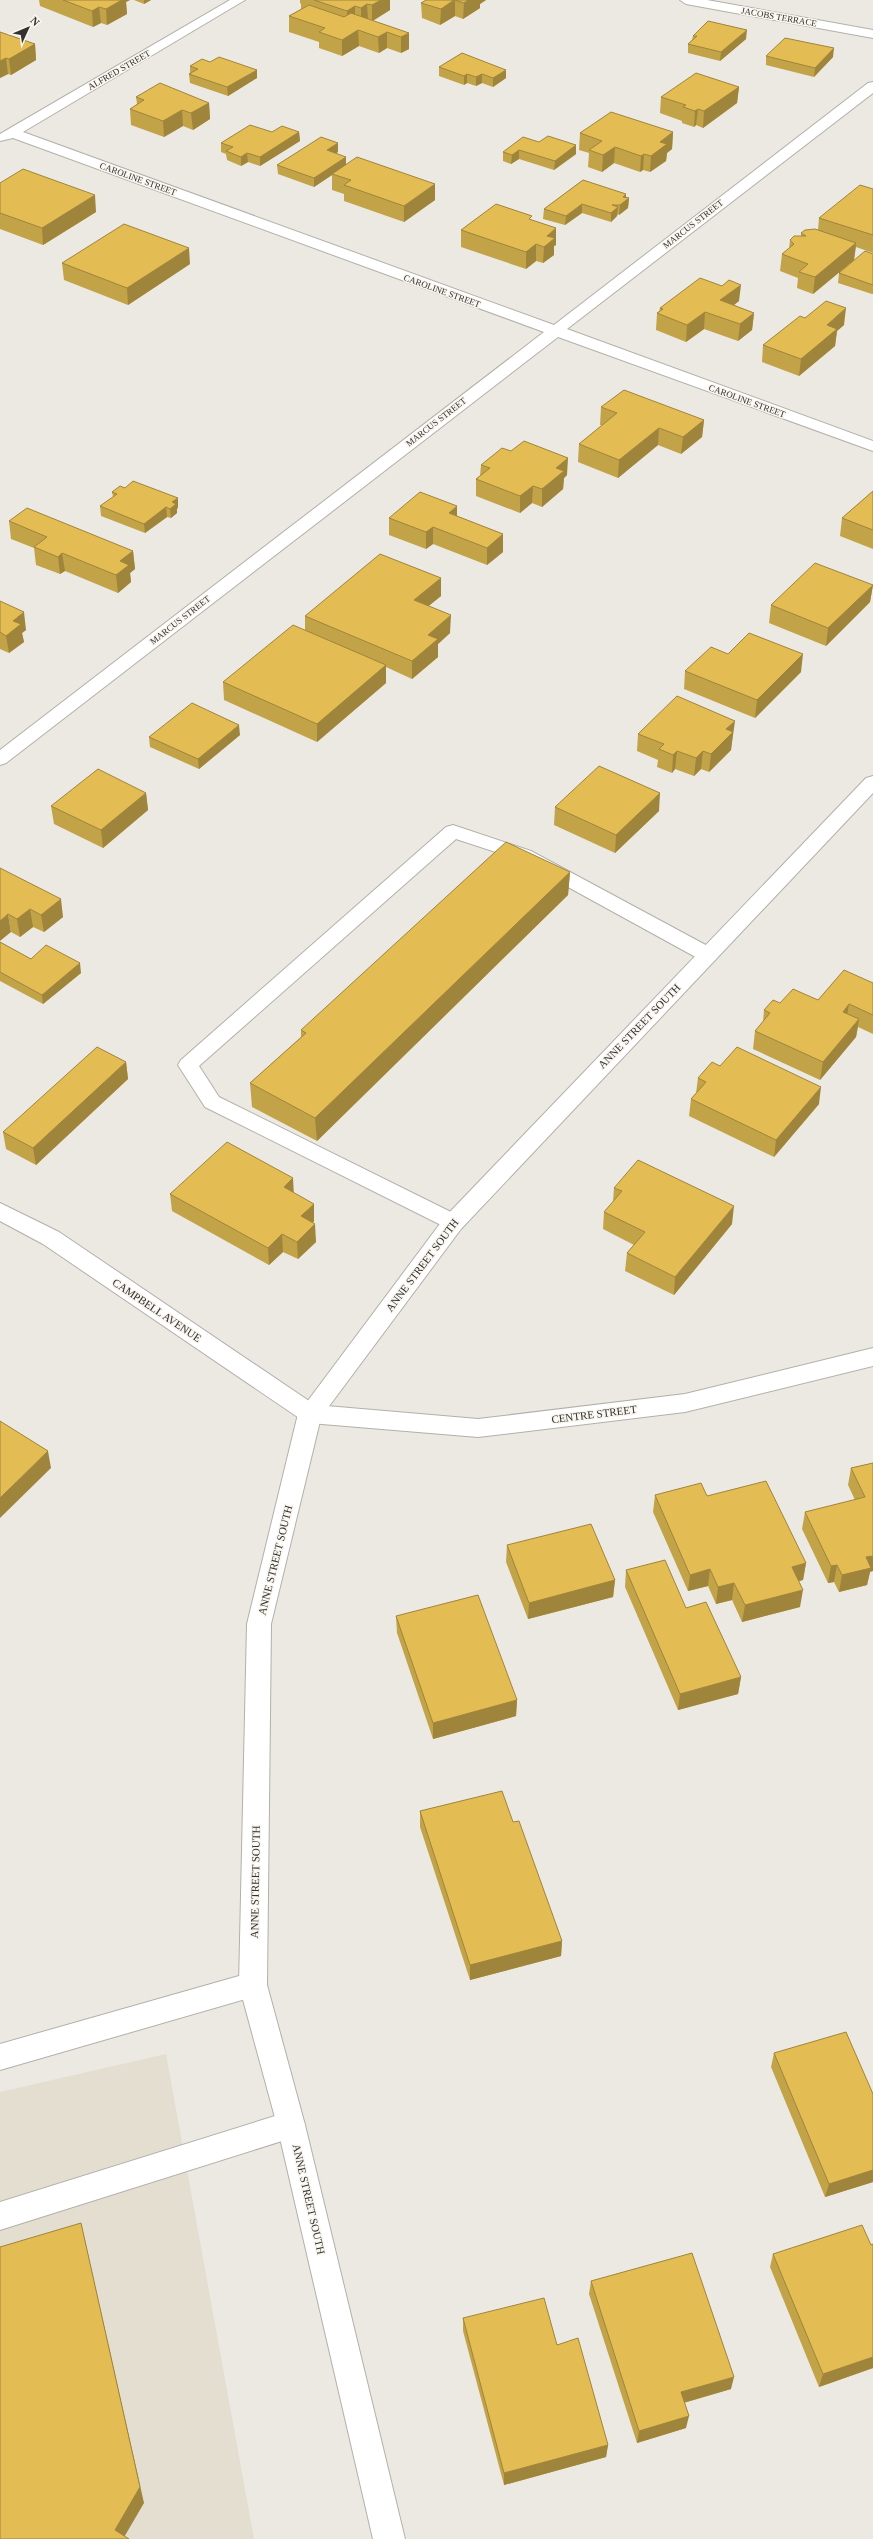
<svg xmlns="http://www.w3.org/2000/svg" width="873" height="2539" viewBox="0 0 873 2539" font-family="Georgia,serif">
<rect width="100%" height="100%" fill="#ece9e2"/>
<path fill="#e3ded0" d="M 166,2054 L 254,2539 L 0,2539 L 0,2092 Z"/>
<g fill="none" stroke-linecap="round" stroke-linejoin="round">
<defs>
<path id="lane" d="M 453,825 L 531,851 L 715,950 L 718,955 L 715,960 L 708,962 L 701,960 L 517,859 L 456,839 L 199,1066 L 219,1097 L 461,1217 L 464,1223 L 461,1229 L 453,1231 L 205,1107 L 178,1065 L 181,1060 L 446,827 Z
M 253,1972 L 263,1976 L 267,1985 L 263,1994 L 0,2070 L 0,2044 Z
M 291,2111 L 301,2115 L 305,2125 L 301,2135 L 0,2230 L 0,2202 Z"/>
<path id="street" d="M 230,0 L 245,0 L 23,132 L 554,325 L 868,83 L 873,82 L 873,93 L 567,329 L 873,441 L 873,451 L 558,337 L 6,763 L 0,765 L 0,750 L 544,332 L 13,138 L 0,141 L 0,134 Z
M 680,0 L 707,0 L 873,30 L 873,38 L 686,4 Z
M 0,1203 L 59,1232 L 315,1405 L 478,1419 L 685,1394 L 873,1348 L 873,1366 L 685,1412 L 478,1437 L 310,1423 L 302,1420 L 43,1244 L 0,1221 Z"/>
<path id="secondary" d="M 873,776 L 873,793 L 461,1229 L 321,1417 L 271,1624 L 267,1985 L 305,2125 L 405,2539 L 373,2539 L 277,2125 L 239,1985 L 247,1624 L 298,1414 L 445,1217 L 866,778 Z"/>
</defs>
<use href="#lane" stroke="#b3b0aa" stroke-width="2"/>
<use href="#street" stroke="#b3b0aa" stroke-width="2"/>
<use href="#secondary" stroke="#b3b0aa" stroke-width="2"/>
<use href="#lane" fill="#fff" fill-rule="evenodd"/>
<use href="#street" fill="#fff" fill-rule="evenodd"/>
<use href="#secondary" fill="#fff" fill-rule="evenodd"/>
</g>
<path fill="#c3a348" d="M 39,0 L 130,0 L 126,2 L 127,14 L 107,25 L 101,23 L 93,27 L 40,6 Z
M 134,0 L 151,0 L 144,4 Z
M 300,0 L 390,0 L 390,10 L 373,21 L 409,33 L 409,49 L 401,53 L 387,48 L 379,53 L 359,46 L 342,56 L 319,48 L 319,42 L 289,32 L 289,16 L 301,9 L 301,4 L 300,3 Z
M 426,0 L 486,0 L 480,4 L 480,8 L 463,19 L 455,16 L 440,25 L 422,18 L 421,3 Z
M 0,32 L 35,44 L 36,60 L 11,75 L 8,74 L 0,78 Z
M 693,36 L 746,39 L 720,61 L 688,53 L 688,44 L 692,40 Z
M 462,53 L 506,78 L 493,87 L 482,83 L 476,86 L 467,83 L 464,85 L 439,76 L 439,67 Z
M 766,56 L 833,57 L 814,77 L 766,65 Z
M 190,66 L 257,78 L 228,96 L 190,83 L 189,74 L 190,73 Z
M 739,87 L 737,103 L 703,128 L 696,125 L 694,127 L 682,123 L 682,121 L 660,113 L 661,97 Z
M 136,97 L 209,103 L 210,119 L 193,130 L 183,126 L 164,137 L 131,125 L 130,109 L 137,104 Z
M 272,132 L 299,132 L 300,141 L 260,166 L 248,162 L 241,166 L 227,160 L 226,154 L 221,152 L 221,143 Z
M 673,132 L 672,149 L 667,153 L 666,161 L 650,172 L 643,170 L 640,172 L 614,163 L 602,172 L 588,167 L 589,153 L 579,150 L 580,133 Z
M 539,142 L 576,145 L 576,154 L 554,170 L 519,159 L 511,164 L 503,161 L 503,152 Z
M 338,152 L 336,153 L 346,164 L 435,200 L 404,222 L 344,201 L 344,194 L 332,190 L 332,175 L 314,187 L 278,174 L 277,165 Z
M 583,180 L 629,198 L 628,208 L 619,215 L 618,214 L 617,216 L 611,222 L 582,213 L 565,225 L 543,219 L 544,209 Z
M 0,183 L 96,212 L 43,245 L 0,229 Z
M 873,189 L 873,253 L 856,247 L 854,260 L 813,294 L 797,288 L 798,278 L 780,271 L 782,254 L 789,249 L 790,240 L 801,236 L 801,233 L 818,230 L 819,218 Z
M 532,220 L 556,245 L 554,246 L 554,255 L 543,263 L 536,261 L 526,269 L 461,247 L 461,230 Z
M 873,254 L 873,294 L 872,294 L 838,283 L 839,273 Z
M 62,263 L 190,264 L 128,305 L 64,280 Z
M 739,301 L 734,305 L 754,313 L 752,330 L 738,341 L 704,329 L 686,342 L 656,330 L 657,313 L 659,312 L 660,308 Z
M 805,318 L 844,325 L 837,331 L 835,346 L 799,376 L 762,362 L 763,345 Z
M 601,407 L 704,420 L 702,437 L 681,454 L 658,445 L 618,478 L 578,462 L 579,444 L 602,425 L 600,425 Z
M 481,465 L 567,475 L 564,478 L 563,489 L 542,507 L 532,503 L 520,513 L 476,496 L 476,479 L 480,476 Z
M 125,488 L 178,498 L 178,507 L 177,509 L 177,513 L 171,518 L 167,517 L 145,533 L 101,516 L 100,506 L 113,497 L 112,492 Z
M 873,491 L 873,549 L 840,536 L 842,518 Z
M 457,516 L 503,534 L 503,552 L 487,565 L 433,544 L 426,549 L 389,535 L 389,518 Z
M 9,521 L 133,551 L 135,569 L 130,573 L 131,582 L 118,593 L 65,571 L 60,574 L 36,565 L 34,548 L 11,539 Z
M 441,578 L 441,596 L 428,606 L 450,633 L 438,644 L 438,657 L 412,679 L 386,667 L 386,683 L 317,742 L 224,700 L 223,682 L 305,631 L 305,616 Z
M 873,585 L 870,602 L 826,646 L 769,623 L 771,605 Z
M 0,601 L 26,630 L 22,633 L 24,642 L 9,653 L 0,649 Z
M 728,654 L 801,672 L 755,718 L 684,689 L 685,671 Z
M 638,734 L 733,738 L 732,739 L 731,750 L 709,772 L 701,769 L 694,776 L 675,769 L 672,773 L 657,767 L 658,760 L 637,751 Z
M 240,735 L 199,769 L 150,747 L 149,737 Z
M 146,793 L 148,810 L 103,848 L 54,824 L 51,806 Z
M 555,807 L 659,811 L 615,853 L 554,825 Z
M 0,868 L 63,917 L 44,932 L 33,927 L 20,937 L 11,932 Z
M 570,872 L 568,895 L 317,1141 L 252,1107 L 250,1083 L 301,1037 L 301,1030 Z
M 0,942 L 31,959 L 81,973 L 43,1004 L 0,981 Z
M 873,983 L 873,1034 L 858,1027 L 856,1037 L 820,1080 L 753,1049 L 755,1031 L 763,1022 L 764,1010 L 780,1003 L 818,1000 Z
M 126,1062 L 128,1079 L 36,1165 L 6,1149 L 3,1132 Z
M 720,1066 L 819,1104 L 774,1157 L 689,1116 L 691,1099 L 696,1093 L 698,1078 Z
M 614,1188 L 732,1224 L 674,1295 L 625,1271 L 627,1253 L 634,1245 L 603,1229 L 604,1212 L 613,1202 Z
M 294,1193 L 314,1221 L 313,1223 L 316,1242 L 298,1259 L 283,1252 L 269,1265 L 172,1211 L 170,1194 Z
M 873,1463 L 870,1572 L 867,1585 L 839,1592 L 834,1582 L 828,1583 L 802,1529 L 805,1512 L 855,1500 L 848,1485 L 851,1468 Z
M 655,1495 L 707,1496 L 806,1563 L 803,1580 L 798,1581 L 800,1607 L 742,1622 L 732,1600 L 716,1604 L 708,1586 L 688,1591 L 653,1512 Z
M 507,1545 L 615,1580 L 613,1597 L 528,1619 L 506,1562 Z
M 626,1570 L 686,1608 L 741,1677 L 738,1694 L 678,1710 L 625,1587 Z
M 396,1616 L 517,1700 L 516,1716 L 433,1739 L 397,1633 Z
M 420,1811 L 562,1941 L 561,1956 L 470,1980 L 420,1827 Z
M 774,2053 L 873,2094 L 873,2182 L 825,2197 L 771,2067 Z
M 873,2244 L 873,2368 L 819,2387 L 770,2267 L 773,2254 Z
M 591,2281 L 731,2389 L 684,2403 L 686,2428 L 637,2443 L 589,2294 Z
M 463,2318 L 557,2345 L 608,2445 L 606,2457 L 504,2485 L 463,2331 Z"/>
<path fill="#9f843b" d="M 121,0 L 130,0 L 126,2 L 127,14 L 107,25 L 106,9 Z
M 144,0 L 151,0 L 144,4 Z
M 381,0 L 390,0 L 390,10 L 372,21 L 372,5 Z
M 455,0 L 455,16 L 440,25 L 441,9 Z
M 468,0 L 486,0 L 480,4 L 480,8 L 463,19 L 464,3 Z
M 367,4 L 368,19 L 361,23 L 361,8 Z
M 355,6 L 355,22 L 347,27 L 347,11 Z
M 99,7 L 101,23 L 93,27 L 92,11 Z
M 358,30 L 359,46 L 342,56 L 342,40 Z
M 747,30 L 746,39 L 720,61 L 721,52 Z
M 387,32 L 387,48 L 379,53 L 378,37 Z
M 409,33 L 409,49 L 401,53 L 401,37 Z
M 35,44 L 36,60 L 11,75 L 9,59 Z
M 834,48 L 833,57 L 814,77 L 815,68 Z
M 6,58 L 8,74 L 0,78 L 0,61 Z
M 257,70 L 257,78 L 228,96 L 227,87 Z
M 506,70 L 506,78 L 493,87 L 493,78 Z
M 467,74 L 467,83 L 464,85 L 464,76 Z
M 482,74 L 482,83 L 476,86 L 476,77 Z
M 739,87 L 737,103 L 703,128 L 704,111 Z
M 209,103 L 210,119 L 193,130 L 191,113 Z
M 698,109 L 696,125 L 694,127 L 695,111 Z
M 182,110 L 183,126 L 164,137 L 163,121 Z
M 299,132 L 300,141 L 260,166 L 260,157 Z
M 673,132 L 672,149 L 667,153 L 666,161 L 650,172 L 651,156 L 660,142 Z
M 338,143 L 338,152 L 328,159 L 327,150 Z
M 576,145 L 576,154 L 554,170 L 555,161 Z
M 615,147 L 614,163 L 602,172 L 603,155 Z
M 519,150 L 519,159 L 511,164 L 512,155 Z
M 247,153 L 248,162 L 241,166 L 241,157 Z
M 644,154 L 643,170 L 640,172 L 641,156 Z
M 346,157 L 346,166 L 332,174 L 332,175 L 314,187 L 314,178 Z
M 435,184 L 435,200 L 404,222 L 404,206 Z
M 626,194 L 626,200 L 629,198 L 628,208 L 619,215 L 620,205 L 623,197 Z
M 95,195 L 96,212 L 43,245 L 42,228 Z
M 582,204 L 582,213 L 565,225 L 566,216 Z
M 618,207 L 617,216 L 611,222 L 611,213 Z
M 556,228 L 556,245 L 554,246 L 554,255 L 543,263 L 544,247 L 547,236 Z
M 856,243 L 854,260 L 813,294 L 815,277 Z
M 536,244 L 536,261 L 526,269 L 526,252 Z
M 189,248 L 190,264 L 128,305 L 127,288 Z
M 741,285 L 739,301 L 718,317 L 720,300 Z
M 846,308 L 844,325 L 837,331 L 835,346 L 799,376 L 801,359 L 827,325 Z
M 705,312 L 704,329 L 686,342 L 687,325 Z
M 754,313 L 752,330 L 738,341 L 740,324 Z
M 704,420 L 702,437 L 681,454 L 683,437 Z
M 659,428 L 658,445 L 618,478 L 619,460 Z
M 568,458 L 567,475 L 564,478 L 563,489 L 542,507 L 542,489 L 556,468 Z
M 533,486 L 532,503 L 520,513 L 520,496 Z
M 178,498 L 178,507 L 177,509 L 177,513 L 171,518 L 170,509 L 172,502 Z
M 457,506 L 457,524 L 449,513 Z
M 166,507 L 167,517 L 145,533 L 144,524 Z
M 433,527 L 433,544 L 426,549 L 426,532 Z
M 503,534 L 503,552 L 487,565 L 487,548 Z
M 133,551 L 135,569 L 130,573 L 131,582 L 118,593 L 116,575 L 120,561 Z
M 62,553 L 65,571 L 60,574 L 58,557 Z
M 441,578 L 441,596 L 414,618 L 414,600 Z
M 873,585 L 870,602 L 826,646 L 828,628 Z
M 24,612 L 26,630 L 22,633 L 24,642 L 9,653 L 6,636 L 13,621 Z
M 451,615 L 450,633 L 438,644 L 438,657 L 412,679 L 412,661 L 428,635 Z
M 803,654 L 801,672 L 755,718 L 757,700 Z
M 386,665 L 386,683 L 317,742 L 317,724 Z
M 735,721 L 731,750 L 709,772 L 711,754 L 726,729 Z
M 239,725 L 240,735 L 199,769 L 198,759 Z
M 677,751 L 675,769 L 672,773 L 673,755 Z
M 703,751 L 701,769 L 694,776 L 696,758 Z
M 146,793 L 148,810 L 103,848 L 101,830 Z
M 660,793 L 659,811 L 615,853 L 616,835 Z
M 570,872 L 568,895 L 317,1141 L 315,1118 Z
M 61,899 L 63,917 L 44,932 L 41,915 Z
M 30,909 L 33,927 L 20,937 L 17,919 Z
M 8,914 L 11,932 L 0,941 L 0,921 Z
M 80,963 L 81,973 L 43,1004 L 42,995 Z
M 849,1004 L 846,1022 L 843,1012 Z
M 859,1019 L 856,1037 L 820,1080 L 823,1062 Z
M 126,1062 L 128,1079 L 36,1165 L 33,1148 Z
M 821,1087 L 819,1104 L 774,1157 L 776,1140 Z
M 293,1178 L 294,1196 L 284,1187 Z
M 314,1204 L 314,1221 L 302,1234 L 301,1216 Z
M 734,1206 L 732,1224 L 674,1295 L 675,1277 Z
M 315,1224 L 316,1242 L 298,1259 L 297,1242 Z
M 282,1234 L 283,1252 L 269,1265 L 268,1248 Z
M 48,1451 L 51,1468 L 0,1518 L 0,1498 Z
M 873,1556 L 873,1571 L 870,1572 L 867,1585 L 839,1592 L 842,1575 L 866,1557 Z
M 806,1563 L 803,1580 L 789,1584 L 792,1567 Z
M 837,1565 L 834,1582 L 828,1583 L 831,1566 Z
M 710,1569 L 708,1586 L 688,1591 L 690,1575 Z
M 615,1580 L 613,1597 L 528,1619 L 529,1603 Z
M 734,1583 L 732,1600 L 716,1604 L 718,1587 Z
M 803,1590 L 800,1607 L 742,1622 L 745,1605 Z
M 741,1677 L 738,1694 L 678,1710 L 680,1694 Z
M 517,1700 L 516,1716 L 433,1739 L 433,1723 Z
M 562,1941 L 561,1956 L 470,1980 L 470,1965 Z
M 873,2170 L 873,2182 L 825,2197 L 829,2184 Z
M 81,2223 L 85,2241 L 144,2503 L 123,2539 L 115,2530 Z
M 873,2357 L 873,2368 L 819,2387 L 823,2374 Z
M 734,2377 L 731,2389 L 679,2404 L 681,2392 Z
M 689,2416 L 686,2428 L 637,2443 L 639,2431 Z
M 608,2445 L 606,2457 L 504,2485 L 504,2473 Z"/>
<path fill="#e3bd54" stroke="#9f843b" d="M 63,0 L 122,0 L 106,9 L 99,7 L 92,11 Z
M 314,0 L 381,0 L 372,5 L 367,4 L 361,8 L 355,6 L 347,11 Z
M 426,0 L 454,0 L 441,9 L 421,3 Z
M 455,0 L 468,0 L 464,3 Z
M 309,5 L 344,17 L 351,13 L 409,33 L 401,37 L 387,32 L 378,37 L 358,30 L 342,40 L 319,32 L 325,28 L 289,16 Z
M 708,21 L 747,30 L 721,52 L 688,44 L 697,36 L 693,36 Z
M 0,32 L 35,44 L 9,59 L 6,58 L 0,61 Z
M 785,38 L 834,48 L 815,68 L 766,56 Z
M 462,53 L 506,70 L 493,78 L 482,74 L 476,77 L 467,74 L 464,76 L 439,67 Z
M 219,57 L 257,70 L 227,87 L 189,74 L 198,69 L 190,66 L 202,59 L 210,62 Z
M 696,73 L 739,87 L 704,111 L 698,109 L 695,111 L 683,107 L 686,105 L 661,97 Z
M 160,83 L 209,103 L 191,113 L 182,110 L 163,121 L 130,109 L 144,100 L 136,97 Z
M 611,112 L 673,132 L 660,142 L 667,144 L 651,156 L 644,154 L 641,156 L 615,147 L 603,155 L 589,150 L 602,141 L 580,133 Z
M 250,125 L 272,132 L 282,126 L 299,132 L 260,157 L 247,153 L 241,157 L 226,151 L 233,147 L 221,143 Z
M 548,136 L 576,145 L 555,161 L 519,150 L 512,155 L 503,152 L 523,137 L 539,142 Z
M 321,137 L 338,143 L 327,150 L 346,157 L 314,178 L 277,165 Z
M 357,157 L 435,184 L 404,206 L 344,185 L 351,180 L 332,174 Z
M 23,169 L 95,195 L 42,228 L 0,213 L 0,183 Z
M 583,180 L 626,194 L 623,197 L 629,198 L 620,205 L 612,205 L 618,207 L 611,213 L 582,204 L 566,216 L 544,209 Z
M 860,185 L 873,189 L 873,235 L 819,218 Z
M 496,204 L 532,216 L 529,219 L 556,228 L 547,236 L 555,238 L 544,247 L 536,244 L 526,252 L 461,230 Z
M 124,224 L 189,248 L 127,288 L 62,263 Z
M 815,229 L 856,243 L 815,277 L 799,272 L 808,264 L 782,254 L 794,244 L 790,240 L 794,236 L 806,236 L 801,233 L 805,230 Z
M 865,251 L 873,254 L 873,285 L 839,273 Z
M 700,278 L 722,286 L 729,280 L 741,285 L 720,300 L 754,313 L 740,324 L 705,312 L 687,325 L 657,313 L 663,309 L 660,308 Z
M 826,301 L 846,308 L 827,325 L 837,329 L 801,359 L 763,345 L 800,316 L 805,318 Z
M 624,390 L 704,420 L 683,437 L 659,428 L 619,460 L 579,444 L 617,413 L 601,407 Z
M 524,441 L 568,458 L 556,468 L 564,471 L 542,489 L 533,486 L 520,496 L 476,479 L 490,468 L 481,465 L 502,448 L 511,451 Z
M 133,481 L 178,498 L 172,502 L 176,504 L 170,509 L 166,507 L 144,524 L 100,506 L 117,494 L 112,492 L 120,486 L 125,488 Z
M 873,491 L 873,530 L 842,518 Z
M 420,492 L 457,506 L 449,513 L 503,534 L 487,548 L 433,527 L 426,532 L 389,518 Z
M 27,508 L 133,551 L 120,561 L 129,565 L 116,575 L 62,553 L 58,557 L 34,547 L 47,537 L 9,521 Z
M 380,554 L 441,578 L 414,600 L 451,615 L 428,635 L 438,639 L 412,661 L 305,616 Z
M 815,563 L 873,585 L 828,628 L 771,605 Z
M 0,601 L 24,612 L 13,621 L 21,624 L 6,636 L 0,632 Z
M 293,625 L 386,665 L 317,724 L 223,682 Z
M 749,633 L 803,654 L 757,700 L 685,671 L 711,647 L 728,654 Z
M 677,696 L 735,721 L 726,729 L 733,732 L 711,754 L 703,751 L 696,758 L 677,751 L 673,755 L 659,749 L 664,744 L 638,734 Z
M 192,703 L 239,725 L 198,759 L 149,737 Z
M 599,766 L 660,793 L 616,835 L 555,807 Z
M 98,769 L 146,793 L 101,830 L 51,806 Z
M 506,842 L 570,872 L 315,1118 L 250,1083 L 306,1033 L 301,1030 Z
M 0,868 L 61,899 L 41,915 L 30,909 L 17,919 L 8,914 L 0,921 Z
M 0,942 L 31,959 L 46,945 L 80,963 L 42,995 L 0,972 Z
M 844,970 L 873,983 L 873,1015 L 849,1004 L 843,1012 L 859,1019 L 823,1062 L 755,1031 L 770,1013 L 764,1010 L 773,1000 L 780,1003 L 793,989 L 818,1000 Z
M 97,1047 L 126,1062 L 33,1148 L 3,1132 Z
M 737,1047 L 821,1087 L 776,1140 L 691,1099 L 706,1082 L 698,1078 L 712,1062 L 720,1066 Z
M 227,1142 L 293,1178 L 284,1187 L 314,1204 L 301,1216 L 315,1224 L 297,1242 L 282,1234 L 268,1248 L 170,1194 Z
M 638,1160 L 734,1206 L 675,1277 L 627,1253 L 645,1232 L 604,1212 L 622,1191 L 614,1188 Z
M 0,1421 L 48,1451 L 0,1498 Z
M 873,1463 L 873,1556 L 866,1557 L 871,1568 L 842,1575 L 837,1565 L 831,1566 L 805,1512 L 865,1497 L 851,1468 Z
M 766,1481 L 806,1563 L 792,1567 L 803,1590 L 745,1605 L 734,1583 L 718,1587 L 710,1569 L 690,1575 L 655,1495 L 701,1483 L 707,1496 Z
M 591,1524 L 615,1580 L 529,1603 L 507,1545 Z
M 665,1560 L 686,1608 L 706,1602 L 741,1677 L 680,1694 L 626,1570 Z
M 478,1595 L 517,1700 L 433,1723 L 396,1616 Z
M 502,1791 L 513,1822 L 519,1821 L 562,1941 L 470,1965 L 420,1811 Z
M 846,2032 L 873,2094 L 873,2170 L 829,2184 L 774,2053 Z
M 81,2223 L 140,2487 L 115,2530 L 129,2539 L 0,2539 L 0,2247 Z
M 862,2225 L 871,2245 L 873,2244 L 873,2357 L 823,2374 L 773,2254 Z
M 692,2253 L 734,2377 L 681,2392 L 689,2416 L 639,2431 L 591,2281 Z
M 544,2298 L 557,2345 L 578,2338 L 608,2445 L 504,2473 L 463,2318 Z"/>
<g text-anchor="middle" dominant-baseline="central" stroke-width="3" stroke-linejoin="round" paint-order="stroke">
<g font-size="9" fill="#33322f" stroke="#f9f6f0">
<text transform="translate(779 17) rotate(10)">JACOBS TERRACE</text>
<text transform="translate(119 70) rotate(-30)">ALFRED STREET</text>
<text transform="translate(138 179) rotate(20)">CAROLINE STREET</text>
<text transform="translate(693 224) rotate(-38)">MARCUS STREET</text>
<text transform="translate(442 291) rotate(20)">CAROLINE STREET</text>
<text transform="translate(747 401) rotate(20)">CAROLINE STREET</text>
<text transform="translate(436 422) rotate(-38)">MARCUS STREET</text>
<text transform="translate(180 620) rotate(-38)">MARCUS STREET</text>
</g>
<g font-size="11" fill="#33322f" stroke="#f9f6f0">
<text transform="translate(639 1026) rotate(-46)">ANNE STREET SOUTH</text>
<text transform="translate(422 1265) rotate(-53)">ANNE STREET SOUTH</text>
<text transform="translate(157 1310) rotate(34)">CAMPBELL AVENUE</text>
<text transform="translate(594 1414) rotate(-7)">CENTRE STREET</text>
<text transform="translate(275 1560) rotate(-76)">ANNE STREET SOUTH</text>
<text transform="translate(255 1882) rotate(-89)">ANNE STREET SOUTH</text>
<text transform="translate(309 2199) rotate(77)">ANNE STREET SOUTH</text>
</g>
</g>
<g transform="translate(28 28) rotate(46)" stroke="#f9f6f0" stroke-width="3" paint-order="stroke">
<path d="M0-3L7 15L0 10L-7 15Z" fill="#33322f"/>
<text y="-6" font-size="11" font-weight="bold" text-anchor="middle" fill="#33322f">N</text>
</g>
</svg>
